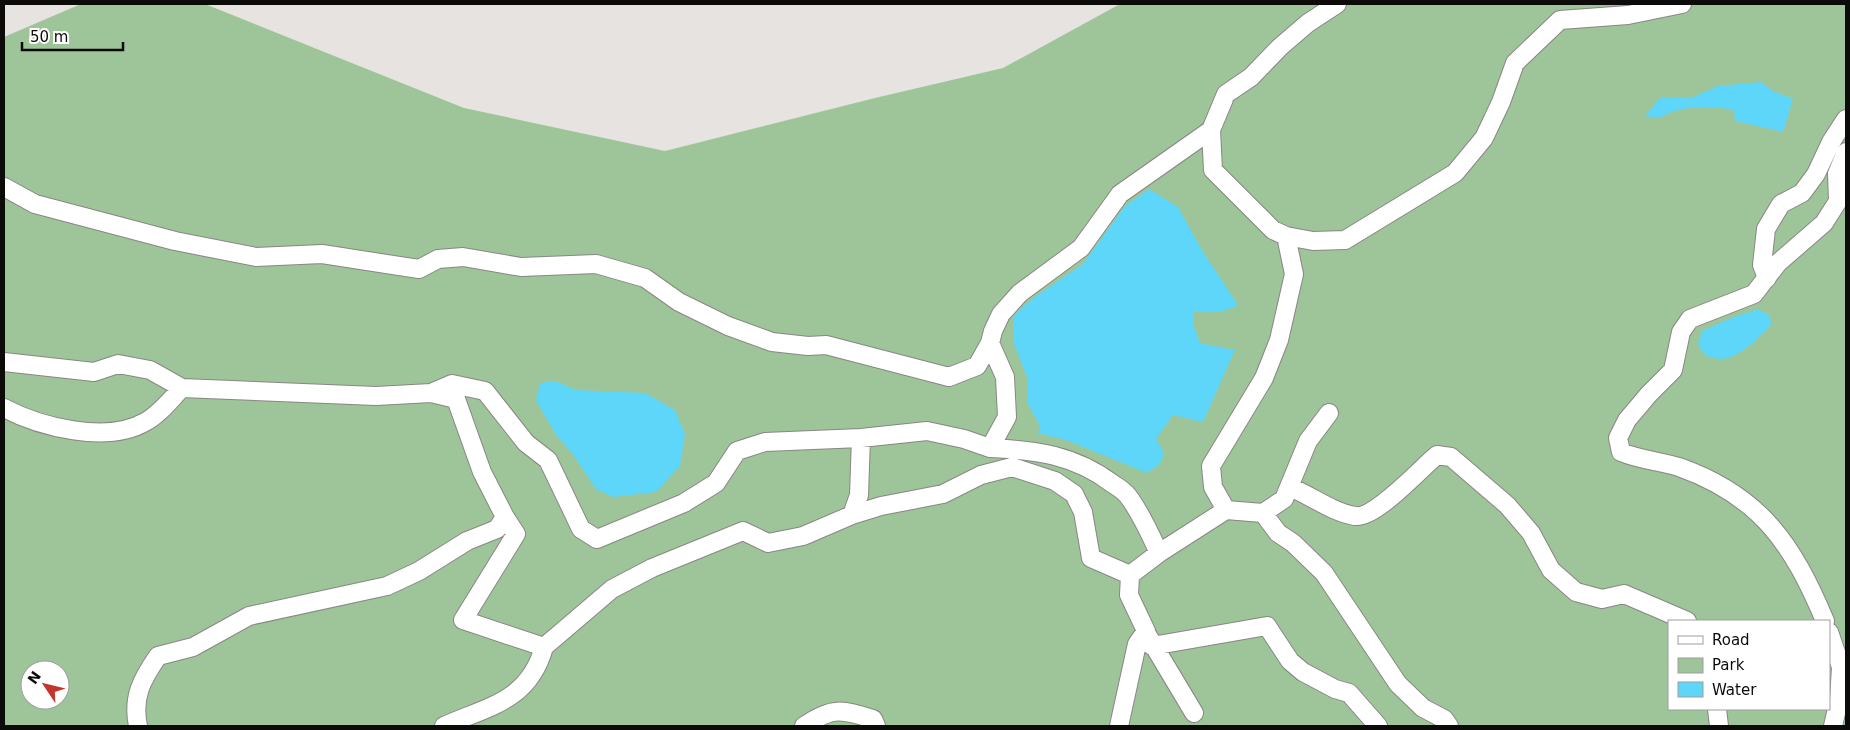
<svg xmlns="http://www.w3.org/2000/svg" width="1850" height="730" viewBox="0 0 1850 730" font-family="'DejaVu Sans',sans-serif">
<rect width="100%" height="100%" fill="#e6e3e1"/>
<path fill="#9ec599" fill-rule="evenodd" d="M 81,4 L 205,4 L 464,108 L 665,151 L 875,98 L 1003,68 L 1120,4 L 1846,4 L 1846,726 L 4,726 L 4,37 ZM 1669,621 L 1829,621 L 1829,709 L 1669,709 ZM 30,670 L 60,670 L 60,700 L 30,700 Z"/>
<path fill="#5dd6f9" d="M 1761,82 L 1773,91 L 1793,99 L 1783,132 L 1735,121 L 1734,110 C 1709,106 1681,105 1659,118 L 1645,116 L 1661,97 L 1691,98 L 1718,86 Z
M 1149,189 L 1178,207 L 1203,252 L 1238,305 C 1223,314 1210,312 1193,312 L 1193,324 L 1200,343 L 1235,350 L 1203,422 L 1173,415 L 1156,439 L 1164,453 L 1160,464 L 1147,473 L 1066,440 L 1038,433 L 1040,426 L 1027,402 L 1028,380 L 1013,341 L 1014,315 L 1036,296 L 1083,264 L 1125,206 Z
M 1758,309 L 1770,316 L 1771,325 C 1761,336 1738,359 1722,359 C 1717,359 1711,357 1706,356 L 1698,345 L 1702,331 L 1731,318 Z
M 555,381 L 576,390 L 645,393 L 675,410 L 685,434 L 680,466 L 656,492 L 613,497 L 596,489 L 572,453 L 556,435 L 536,400 L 540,383 Z"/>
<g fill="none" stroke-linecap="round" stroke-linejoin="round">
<defs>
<path id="minor" d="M 1211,130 L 1213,170 L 1273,230 L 1286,236 L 1294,274 L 1279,340 L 1264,378 L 1211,466 L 1213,487 L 1226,510
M 4,187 L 35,204 L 175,241 L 256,257 L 322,254 L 419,269 L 438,259 L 463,257 L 521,267 L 596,264 L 645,278 L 679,302 L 728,326 L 772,342 L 808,346 L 826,345 L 949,377 L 977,366 L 990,343 L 993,331 L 1001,314 L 1020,293 L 1081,248 L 1120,194 L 1211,130 L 1226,94 L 1251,77 L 1280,47 L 1308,23 L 1337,4
M 1286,236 L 1313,241 L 1345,240 L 1455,173 L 1484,138 L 1501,102 L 1515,63 L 1560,20 L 1628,15 L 1682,4
M 1767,278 L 1762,265 L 1766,229 L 1781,204 L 1802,193 L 1816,174 L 1831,142 L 1846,119
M 4,362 L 94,372 L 118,364 L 150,370 L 182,388 L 376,396 L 431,393 L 456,399 L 482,472 L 505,517 L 497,529 L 467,541 L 419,571 L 387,586 L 249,616 L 193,647 L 158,656 C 142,679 132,697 138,726
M 431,393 L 452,384 L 485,391 L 526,443 L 548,460 L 581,529 L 597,539 L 684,503 L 716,483 L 737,451 L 765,442 L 861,438 L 927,431 L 964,439 L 990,448 L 1007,417 L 1005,377 L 990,343
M 4,408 C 40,427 107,444 145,422 C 159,415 171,399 182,388
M 1289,487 C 1311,495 1331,512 1355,516 C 1375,519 1420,469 1437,455 L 1451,457 L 1507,505 L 1531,533 L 1551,570 L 1576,592 L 1602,599 L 1624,594 L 1687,621
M 1263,513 L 1284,499 L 1308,441 L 1329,413
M 852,515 L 881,506 L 943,494 L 981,475 L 1012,467 L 1055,481 L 1074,494 L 1083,512 L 1091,558 L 1130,575 L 1159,553 C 1150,534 1141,513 1128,496 C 1124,491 1118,487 1113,484 C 1075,455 1036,450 990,448
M 1159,553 L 1226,510 L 1263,513 L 1278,533 L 1293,543 L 1324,573 L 1398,684 L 1423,708 L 1444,719 L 1449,726
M 1825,621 C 1793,545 1761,496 1679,467 C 1660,461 1640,460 1621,452 L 1618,438 L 1627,420 L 1649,394 L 1673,370 L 1681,332 L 1690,319 L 1754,294 L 1778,263 L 1824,223 L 1838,201 L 1837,174 L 1846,152
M 1829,632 L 1841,667 L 1839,700 L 1833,726
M 1148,636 L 1194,713
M 1152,646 L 1267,626 L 1290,661 L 1303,672 L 1335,689 L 1349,693 L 1378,726
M 544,647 L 612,589 L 652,568 L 743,531 L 768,543 L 803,536 L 852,515 L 859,495 L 861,438
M 1717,709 L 1719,726
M 444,726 C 489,706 529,701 544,647 L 463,620 L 516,534 L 505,517
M 804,726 C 832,707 841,709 873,719 L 876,726
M 1119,726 L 1137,644 L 1146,631 L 1129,595 L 1130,575"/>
</defs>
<use href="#minor" stroke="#898684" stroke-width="20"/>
<use href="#minor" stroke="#fff" stroke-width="18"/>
</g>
<rect width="1850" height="730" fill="none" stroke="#0c0b0a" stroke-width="10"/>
<rect x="1668" y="620" width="162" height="90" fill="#ffffff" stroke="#9e9d9d"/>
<rect x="1678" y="636" width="25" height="8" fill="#ffffff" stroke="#9e9d9d"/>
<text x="1712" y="645" font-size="15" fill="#0c0b0a">Road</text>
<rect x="1678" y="658" width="25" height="15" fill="#9ec599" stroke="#9e9d9d"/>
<text x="1712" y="670" font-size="15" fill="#0c0b0a">Park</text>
<rect x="1678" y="682" width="25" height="15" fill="#5dd6f9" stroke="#9e9d9d"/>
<text x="1712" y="695" font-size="15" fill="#0c0b0a">Water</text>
<g transform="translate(45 685) rotate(305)"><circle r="24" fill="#ffffff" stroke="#9e9d9d"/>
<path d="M0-4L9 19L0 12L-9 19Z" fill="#c4362b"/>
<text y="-8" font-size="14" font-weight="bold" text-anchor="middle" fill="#0c0b0a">N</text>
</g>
<path d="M22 42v8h101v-8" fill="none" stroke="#0c0b0a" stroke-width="2.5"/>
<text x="30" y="42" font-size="15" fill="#0c0b0a" stroke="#ffffff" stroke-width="4" paint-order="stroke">50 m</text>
</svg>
